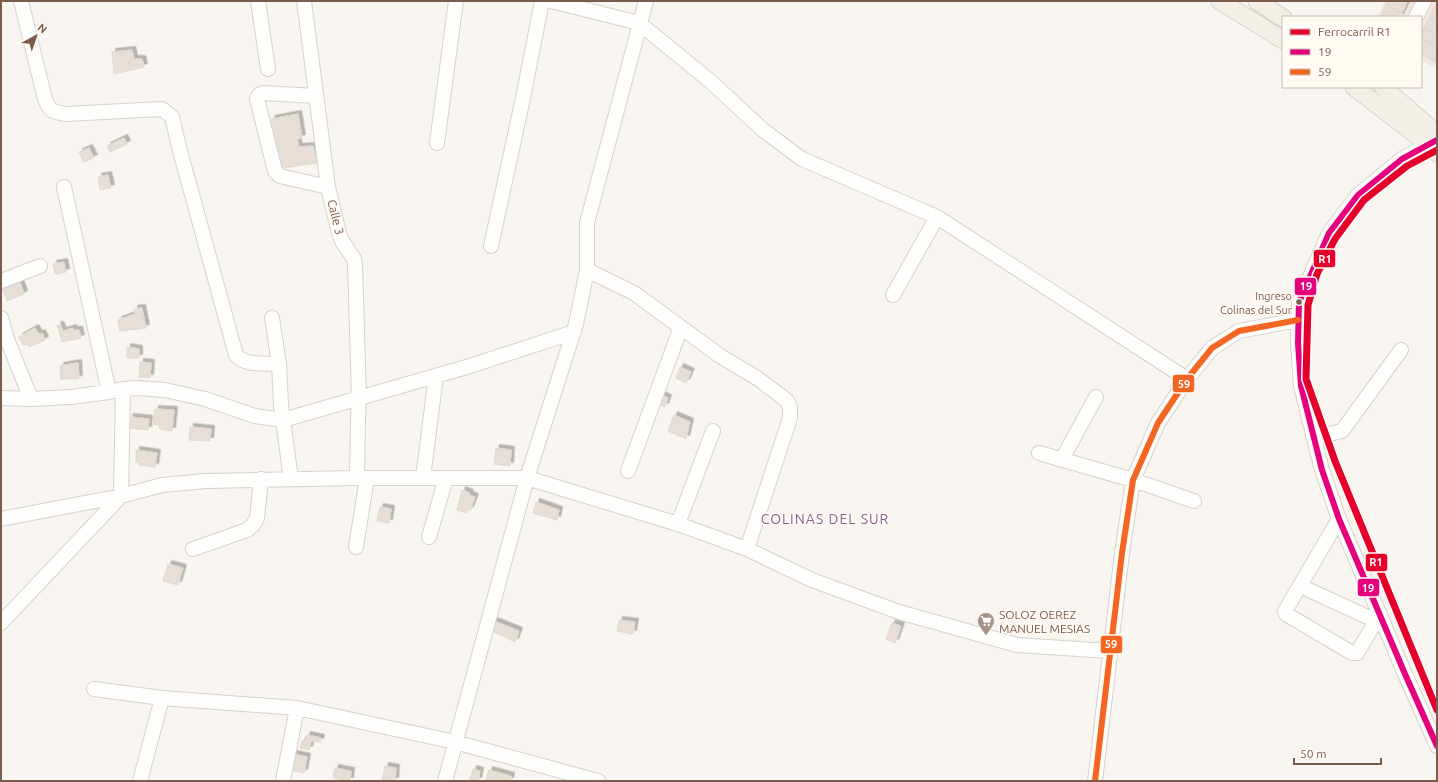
<svg xmlns="http://www.w3.org/2000/svg" width="1438" height="782" viewBox="0 0 1438 782" font-family="Ubuntu,sans-serif">
<defs>
<filter id="shadow"><feDropShadow dx="3.5" dy="-3.5" stdDeviation="0" flood-color="#0004"/></filter>
</defs>
<rect width="100%" height="100%" fill="#f9f5f0"/>
<path fill="#f2e8de" d="M 1385,1 L 1437,1 L 1437,61 L 1434,67 L 1421,61 L 1421,17 L 1378,17 Z"/>
<path fill="#e6ded7" stroke="#e2d8d2" filter="url(#shadow)" d="M 1388,1 L 1403,1 L 1407,3 L 1402,13 L 1386,5 Z
M 1386,5 L 1402,13 L 1400,17 L 1386,17 L 1381,15 Z
M 1435,7 L 1437,8 L 1437,21 L 1430,17 Z
M 1430,17 L 1437,21 L 1437,34 L 1424,28 Z
M 1424,28 L 1437,34 L 1437,47 L 1421,38 L 1421,34 Z
M 1421,38 L 1437,48 L 1437,63 L 1421,54 Z
M 132,50 L 134,59 L 142,59 L 144,67 L 114,74 L 112,52 Z
M 298,114 L 302,138 L 297,139 L 299,147 L 313,146 L 317,163 L 283,168 L 271,119 Z
M 124,138 L 127,144 L 110,152 L 107,146 Z
M 89,148 L 94,158 L 84,162 L 79,152 Z
M 108,175 L 111,188 L 100,190 L 98,177 Z
M 64,262 L 66,272 L 55,274 L 53,264 Z
M 19,280 L 24,294 L 7,301 L 2,287 Z
M 142,308 L 146,328 L 120,331 L 118,320 L 135,314 L 134,309 Z
M 57,325 L 60,325 L 63,331 L 73,328 L 74,330 L 79,330 L 81,338 L 62,342 Z
M 35,328 L 39,334 L 42,333 L 45,340 L 29,347 L 27,344 L 23,345 L 19,337 Z
M 127,347 L 139,349 L 139,358 L 127,358 Z
M 140,362 L 151,363 L 150,378 L 139,377 Z
M 78,363 L 79,379 L 61,379 L 60,366 Z
M 680,367 L 691,372 L 686,383 L 676,378 Z
M 661,395 L 668,398 L 665,407 L 659,404 Z
M 155,409 L 174,410 L 172,431 L 160,429 L 159,425 L 153,424 Z
M 674,415 L 690,422 L 686,439 L 668,431 Z
M 130,417 L 149,419 L 148,430 L 128,428 Z
M 190,427 L 211,429 L 210,441 L 189,440 Z
M 496,448 L 511,450 L 510,466 L 494,464 Z
M 136,450 L 157,453 L 155,467 L 139,465 L 139,463 L 136,462 Z
M 462,490 L 470,493 L 469,495 L 475,497 L 470,510 L 467,510 L 467,513 L 457,510 Z
M 536,502 L 559,510 L 557,520 L 533,513 Z
M 380,507 L 391,509 L 389,523 L 377,521 Z
M 168,564 L 183,568 L 178,585 L 163,581 Z
M 619,620 L 635,622 L 633,634 L 617,631 Z
M 494,621 L 519,631 L 515,642 L 490,630 Z
M 892,623 L 901,626 L 895,643 L 886,639 Z
M 307,735 L 321,738 L 320,742 L 311,741 L 309,750 L 300,748 L 302,741 L 306,739 Z
M 294,754 L 307,757 L 304,773 L 291,770 Z
M 385,766 L 396,768 L 395,781 L 382,781 Z
M 335,768 L 351,771 L 350,781 L 333,778 Z
M 473,769 L 480,771 L 478,781 L 470,780 Z
M 489,770 L 511,776 L 510,781 L 486,781 Z"/>
<g fill="none" stroke-linecap="round" stroke-linejoin="round">
<defs>
<path id="minor" d="M 21,1 L 45,99 C 50,112 53,112 66,114 L 162,109 L 172,117 L 180,151 L 236,355 C 245,366 266,363 279,364 L 281,405 L 283,420 L 470,366 L 574,332
M 258,1 L 268,69
M 304,1 L 328,187 L 339,233 L 342,241 L 354,259 L 355,264 L 359,399 L 358,419 L 357,478
M 551,1 L 639,23 L 710,81 L 763,130 L 802,159 L 937,217 L 1187,379
M 1416,17 L 1424,1
M 315,96 L 263,93 L 259,95 L 257,99 L 275,171 L 280,176 L 328,187
M 1437,140 L 1402,159 L 1358,195 L 1329,233 L 1299,302 L 1298,343 L 1301,386 L 1322,470 L 1339,519 L 1405,674 L 1437,746
M 437,143 L 456,1
M 64,187 L 109,392
M 491,246 L 523,98 L 542,1
M 587,270 L 634,293 L 720,356 L 757,378 L 781,396 L 787,401 L 790,407 L 790,418 L 747,549
M 1,281 L 40,266
M 893,295 L 937,217
M 1,318 L 7,339 L 1,339
M 272,318 L 279,364
M 7,339 L 31,399
M 1,398 L 31,399 L 70,397 L 109,392 L 123,389 L 138,388 L 165,390 L 205,399 L 255,416 L 283,420 L 291,479
M 1313,436 L 1325,435 L 1342,431 L 1401,350
M 1039,453 L 1133,480 L 1194,501
M 1062,459 L 1096,397
M 628,471 L 681,327
M 423,478 L 436,376
M 1,519 L 121,496 L 162,485 L 205,481 L 357,478 L 527,478 L 678,524 L 747,549 L 812,580 L 899,612 L 1017,645 L 1110,651
M 678,524 L 713,431
M 429,537 L 446,478
M 356,547 L 367,478
M 193,549 L 247,530 L 253,525 L 257,518 L 261,479
M 1309,590 L 1372,619 L 1373,622 L 1373,626 L 1357,653 L 1352,653 L 1286,614 L 1285,611 L 1339,519
M 1,623 L 121,496 L 123,389
M 94,689 L 162,698 L 297,708 L 455,742 L 598,781
M 140,781 L 162,698
M 283,781 L 297,708
M 445,781 L 527,478 L 576,324 L 587,270 L 587,223 L 646,1
M 1095,781 L 1122,553 L 1133,480 L 1158,423 L 1187,379 L 1212,348 L 1239,331 L 1298,320"/>
<path id="major" d="M 1220,1 L 1283,40
M 1257,1 L 1283,18
M 1354,87 L 1428,144 L 1437,153
M 1383,87 L 1437,134"/>
</defs>
<use href="#minor" stroke="#d7d1cb" stroke-width="16"/>
<use href="#major" stroke="#dad1cc" stroke-width="19"/>
<use href="#minor" stroke="#fefefd" stroke-width="14"/>
<use href="#major" stroke="#f3eee8" stroke-width="17"/>
<defs>
<path id="bus-1" d="M 1437,140 L 1402,159 L 1358,195 L 1329,233 L 1299,302 L 1298,343 L 1301,386 L 1322,470 L 1339,519 L 1405,674 L 1437,746"/>
<path id="bus-2" d="M 1095,781 L 1122,553 L 1133,480 L 1158,423 L 1187,379 L 1212,348 L 1239,331 L 1298,320"/>
</defs>
<use href="#bus-1" stroke="#fffaf3" stroke-width="9"/>
<use href="#bus-2" stroke="#fffaf3" stroke-width="9"/>
<use href="#bus-1" stroke="#e5007d" stroke-width="6"/>
<use href="#bus-2" stroke="#f26522" stroke-width="6"/>
<defs>
<path id="rail-1" d="M 1437,150 L 1407,166 L 1364,200 L 1335,239 L 1317,274 L 1308,305 L 1306,379 L 1335,461 L 1437,710"/>
</defs>
<use href="#rail-1" stroke="#fffaf3" stroke-width="10"/>
<use href="#rail-1" stroke="#e4002b" stroke-width="7"/>
</g>
<defs>
<symbol id="supermarket-pin" viewBox="-11 -11 22 30"><path d="M0 17L-7.5 6A9.5 9.5 0 1 1 7.5 6Z" fill="#a69286" stroke="#fffaf3"/><path d="M-6-5.5h2.5l.6 2H6L4.5 2H-2.5L-4.4-4H-6ZM-1.5 3.2a1.3 1.3 0 1 0 .1 0ZM3 3.2a1.3 1.3 0 1 0 .1 0Z" fill="#fff"/></symbol>
</defs>
<g fill-rule="evenodd">
<use href="#supermarket-pin" x="976" y="611" width="20" height="27"/>
</g>
<circle fill="#7a5c4d" stroke="#fffaf3" stroke-width="1.5" cx="1299" cy="302" r="3.5"/>
<g text-anchor="middle" dominant-baseline="central" stroke-width="3" stroke-linejoin="round" paint-order="stroke">
<g font-size="11" fill="#7a5c4d" stroke="#fffaf3" text-anchor="end">
<text x="1292" y="296">Ingreso<tspan x="1292" dy="14">Colinas del Sur</tspan></text>
</g>
<g font-size="12" fill="#7a5c4d" stroke="#fffaf3">
<text transform="translate(336 217) rotate(76)">Calle 3</text>
</g>
<g font-size="12" fill="#7a5c4d" stroke="#fffaf3" text-anchor="start">
<text x="999" y="614">SOLOZ OEREZ<tspan x="999" dy="14">MANUEL MESIAS</tspan></text>
</g>
<g font-size="14" letter-spacing="1" fill="#846695" stroke="#fffaf3">
<text x="825" y="519">COLINAS DEL SUR</text>
</g>
</g>
<g stroke="#fffaf3" stroke-width="1.5">
<rect x="1313" y="249" width="23" height="19" rx="4" fill="#e4002b"/>
<rect x="1294" y="277" width="23" height="19" rx="4" fill="#e5007d"/>
<rect x="1172" y="374" width="23" height="19" rx="4" fill="#f26522"/>
<rect x="1365" y="553" width="23" height="19" rx="4" fill="#e4002b"/>
<rect x="1357" y="578" width="23" height="19" rx="4" fill="#e5007d"/>
<rect x="1100" y="635" width="23" height="19" rx="4" fill="#f26522"/>
</g>
<g font-size="11" text-anchor="middle" font-weight="bold" fill="#fff">
<text x="1325" y="263">R1</text>
<text x="1306" y="290">19</text>
<text x="1184" y="388">59</text>
<text x="1376" y="566">R1</text>
<text x="1368" y="592">19</text>
<text x="1111" y="648">59</text>
</g>
<rect width="1438" height="782" fill="none" stroke="#7a5c4d" stroke-width="4"/>
<rect x="1282" y="16" width="140" height="72" fill="#fffaf3" stroke="#cabbb1"/>
<rect x="1290" y="29" width="20" height="6" fill="#e4002b" stroke="#cabbb1"/>
<text x="1318" y="36" font-size="12" fill="#7a5c4d">Ferrocarril R1</text>
<rect x="1290" y="49" width="20" height="6" fill="#e5007d" stroke="#cabbb1"/>
<text x="1318" y="56" font-size="12" fill="#7a5c4d">19</text>
<rect x="1290" y="69" width="20" height="6" fill="#f26522" stroke="#cabbb1"/>
<text x="1318" y="76" font-size="12" fill="#7a5c4d">59</text>
<g transform="translate(36 36) rotate(40)" stroke="#fffaf3" stroke-width="3" paint-order="stroke">
<path d="M0-3L7 15L0 10L-7 15Z" fill="#7a5c4d"/>
<text y="-6" font-size="11" font-weight="bold" text-anchor="middle" fill="#7a5c4d">N</text>
</g>
<path d="M1294 758v6h87v-6" fill="none" stroke="#7a5c4d" stroke-width="2"/>
<text x="1300" y="758" font-size="12" fill="#7a5c4d" stroke="#fffaf3" stroke-width="3" paint-order="stroke">50 m</text>
</svg>
